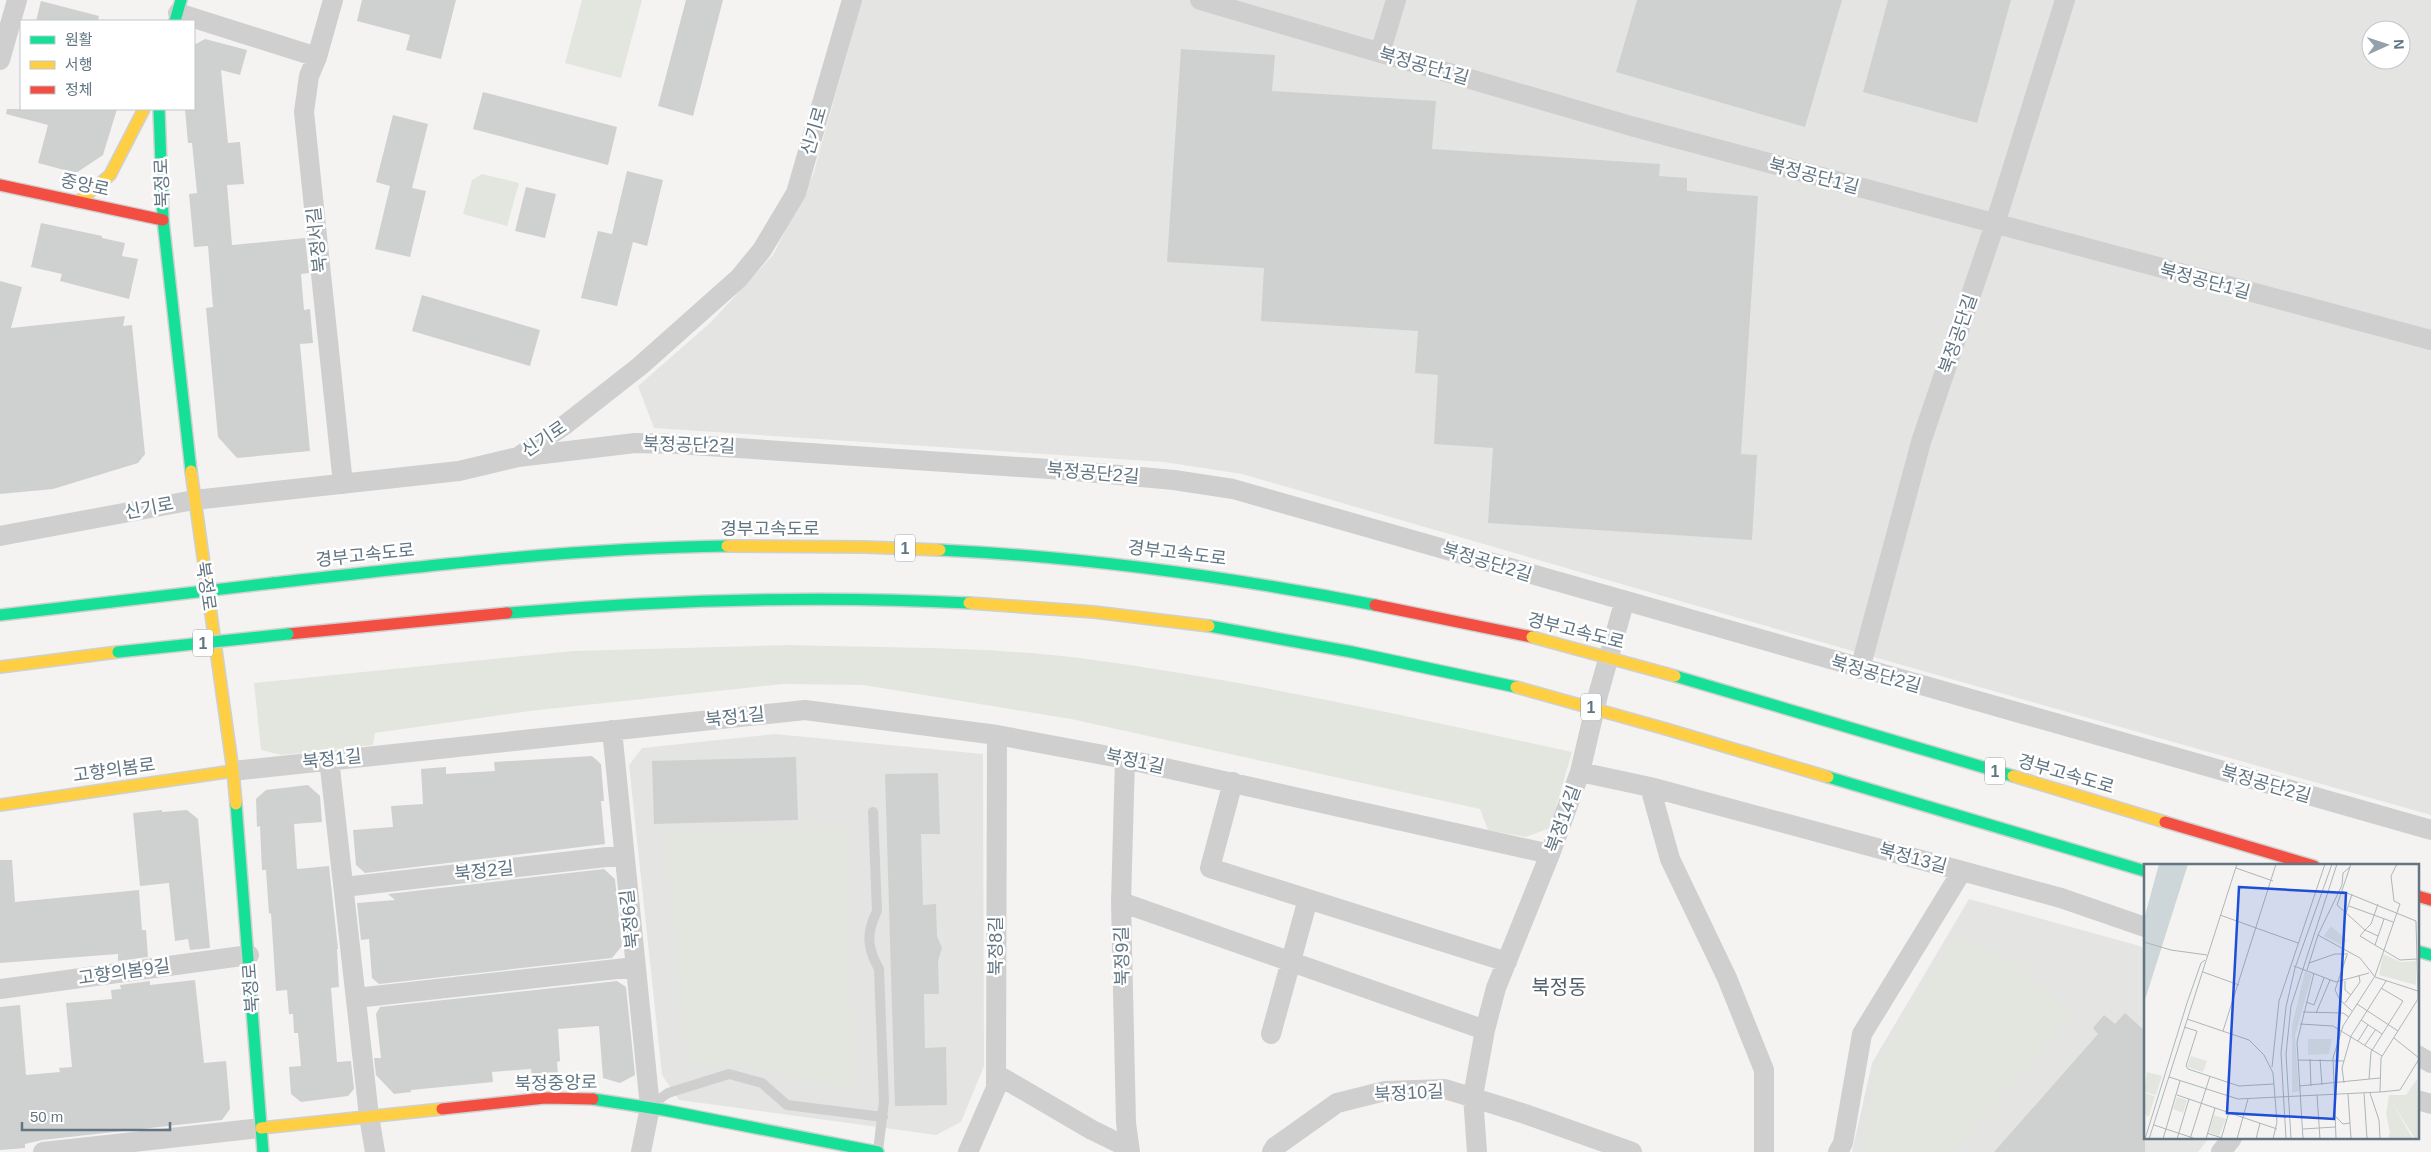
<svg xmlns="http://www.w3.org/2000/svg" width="2431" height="1152" viewBox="0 0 2431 1152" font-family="Helvetica,'Noto Sans KR',sans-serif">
<rect width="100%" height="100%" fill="#f4f3f1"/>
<path fill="#e4e5e3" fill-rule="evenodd" d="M 862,0 L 2431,0 L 2431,815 L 1849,650 L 1242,474 L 1164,462 L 654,428 L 638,386 L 710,323 L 773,255 L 813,175 ZM 2371,30 L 2401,30 L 2401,60 L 2371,60 Z
M 775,734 L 983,754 L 984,1066 L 961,1122 L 936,1135 L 679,1100 L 662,1075 L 629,765 L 642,748 Z
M 1969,899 L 2140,946 L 2145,950 L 2145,1138 L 2209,1138 L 2198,1152 L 1852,1152 L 1872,1063 Z"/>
<path fill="#e3e6df" d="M 582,0 L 642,0 L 621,78 L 565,63 Z
M 482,174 L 519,183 L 507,226 L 463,214 L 472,180 Z
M 788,645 C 887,648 988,646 1087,659 C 1250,681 1412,717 1572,752 L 1550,828 L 1526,837 L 1488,830 L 1480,809 L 1071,719 L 863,685 L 783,684 L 530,711 L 375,733 L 373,745 L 281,755 L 261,750 L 254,683 L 573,651 Z
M 846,828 L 853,1088 L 761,1070 L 747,1064 L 722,1067 L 688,1064 L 665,835 Z
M 1953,938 L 2004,956 L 2072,1014 L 1953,1152 L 1862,1152 L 1877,1065 Z"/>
<path fill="#cfd0d0" d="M 362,0 L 456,0 L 441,59 L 406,50 L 410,35 L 357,21 Z
M 686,0 L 723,0 L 693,116 L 658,106 Z
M 1637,0 L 1842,0 L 1805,127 L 1616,72 Z
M 1888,0 L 2011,0 L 1977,123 L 1863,92 Z
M 41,1 L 99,16 L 98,21 L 36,21 Z
M 205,39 L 247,50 L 240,75 L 221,70 L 228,143 L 240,142 L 244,184 L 227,185 L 232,245 L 305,238 L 309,273 L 301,274 L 304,310 L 310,309 L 313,343 L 300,344 L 310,451 L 237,458 L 218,437 L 206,308 L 213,307 L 208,246 L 194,247 L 189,194 L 197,193 L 192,143 L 188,143 L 185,109 L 194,109 L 194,45 Z
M 1181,49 L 1275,55 L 1272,91 L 1436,101 L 1432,149 L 1660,164 L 1659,176 L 1687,178 L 1687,191 L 1758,196 L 1741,454 L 1757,455 L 1752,540 L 1488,523 L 1493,448 L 1434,444 L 1438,375 L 1415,373 L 1418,331 L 1261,321 L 1264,268 L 1167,262 Z
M 483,92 L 617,127 L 608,165 L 473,129 Z
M 7,109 L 117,109 L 103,155 L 76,173 L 38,163 L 48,125 L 6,114 Z
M 393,115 L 428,124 L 412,188 L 426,191 L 410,257 L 375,249 L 390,186 L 376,182 Z
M 627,171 L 663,180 L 647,246 L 633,242 L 617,306 L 581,298 L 598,231 L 612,234 Z
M 526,187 L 556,194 L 545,238 L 515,231 Z
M 41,223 L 102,236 L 102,238 L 125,243 L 122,256 L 138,259 L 129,299 L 60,281 L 62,274 L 31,267 Z
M 0,281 L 22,287 L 11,328 L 125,316 L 123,326 L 132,325 L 145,454 L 138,463 L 53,489 L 0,494 Z
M 422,295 L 540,330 L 530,366 L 412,331 Z
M 592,756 L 601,764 L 604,801 L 601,801 L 605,844 L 365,873 L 356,865 L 353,830 L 393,827 L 391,806 L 423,804 L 421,769 L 446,767 L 446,774 L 495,771 L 494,762 Z
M 796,757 L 798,820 L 654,824 L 652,761 Z
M 938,773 L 940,834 L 921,834 L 923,905 L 936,904 L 937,936 L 942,948 L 938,961 L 939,994 L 924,994 L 925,1048 L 946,1047 L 947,1105 L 895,1106 L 885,774 Z
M 308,785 L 320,796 L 322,822 L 294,824 L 297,869 L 329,866 L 338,949 L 337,949 L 339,987 L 331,988 L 337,1062 L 351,1061 L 354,1089 L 348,1096 L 301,1102 L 291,1094 L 289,1067 L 301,1066 L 298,1033 L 294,1033 L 293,1014 L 289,1014 L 287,990 L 276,991 L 271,913 L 269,914 L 266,870 L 262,870 L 260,826 L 257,827 L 256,799 L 266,790 Z
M 162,810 L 162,812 L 187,810 L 198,819 L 210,948 L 190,950 L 188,939 L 175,941 L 169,883 L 140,886 L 133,813 Z
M 0,860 L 12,860 L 15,902 L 139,890 L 142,930 L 146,930 L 148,957 L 118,961 L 118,954 L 0,963 Z
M 604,869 L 615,879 L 622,946 L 612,958 L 379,984 L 372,978 L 369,939 L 361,940 L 357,903 L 395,900 L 388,894 Z
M 195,980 L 204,1063 L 226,1061 L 230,1109 L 222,1120 L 42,1140 L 25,1144 L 25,1148 L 0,1150 L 0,1007 L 20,1005 L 26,1075 L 60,1072 L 59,1068 L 72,1067 L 66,1003 L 112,999 L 111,990 L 121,989 L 120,985 L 150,981 L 150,985 Z
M 617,981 L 626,987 L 635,1075 L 620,1083 L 603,1078 L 599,1026 L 558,1029 L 560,1061 L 557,1062 L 558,1076 L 532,1078 L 531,1069 L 492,1072 L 493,1082 L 411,1090 L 411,1092 L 394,1094 L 376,1075 L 374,1058 L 381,1058 L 376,1014 L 380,1007 Z
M 2125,1013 L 2145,1031 L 2145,1152 L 1994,1152 L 2098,1034 L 2093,1028 L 2104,1015 L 2115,1024 Z"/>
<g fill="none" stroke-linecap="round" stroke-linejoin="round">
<defs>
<path id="fast" d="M 175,21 L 181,0
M 159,109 L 163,220 L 191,471
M 940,550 C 1086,557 1231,577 1375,605
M 273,583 C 424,566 575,548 727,546
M 507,613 C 661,600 815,595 969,603
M 0,615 L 111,602
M 1209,626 L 1352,652 L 1516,687
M 1675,676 L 2013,776
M 1828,777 L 2145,871
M 236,804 L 263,1152
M 2417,951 L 2431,955
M 593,1099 L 664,1110 L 878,1152"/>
<path id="slow" d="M 78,202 L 110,175 L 144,109
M 191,471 L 233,771 L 236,804
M 727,546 L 865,547 L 940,550
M 969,603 L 1094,612 L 1209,626
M 0,667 L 118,652
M 1666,729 L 1828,777
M 2013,776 L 2165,822
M 0,805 L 233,771
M 261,1128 L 442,1109"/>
<path id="jam" d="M 0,185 L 163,220
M 1375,605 L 1532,637
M 288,634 L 507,613
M 2165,822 L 2314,866
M 2417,896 L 2431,900
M 442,1109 L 545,1098 L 593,1099"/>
</defs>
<use href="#fast" stroke="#ced0d1" stroke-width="14"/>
<use href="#slow" stroke="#ced0d1" stroke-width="14"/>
<use href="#jam" stroke="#ced0d1" stroke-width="14"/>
<path stroke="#cfcfd0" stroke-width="10" d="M 873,812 L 877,911 C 866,933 867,948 879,969 L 884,1101 L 878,1151
M 654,1103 L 668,1093 L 729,1074 L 762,1083 L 787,1105 L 883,1117"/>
<path stroke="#cfcfd0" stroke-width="20" d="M 333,0 L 317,57 L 309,76 L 304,112 L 343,484
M 1200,0 L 1631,126 L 2431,340
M 178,13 L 317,57
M 1380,53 L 1396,0
M 0,60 L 17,0
M 518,457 L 635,443 L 677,444 L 1064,470 L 1174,480 L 1233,489 L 2431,830
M 0,536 L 194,500 L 459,471 L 518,457 L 566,424 L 640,366 L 739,278 L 762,250 L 796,193 L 852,0
M 1860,669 L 1921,442 L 1995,224 L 2065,0
M 612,730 L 650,1107 L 641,1152
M 329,759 L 369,1116 L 375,1152
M 1125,759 L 1121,902 L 1126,1123 L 1130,1152
M 233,771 L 805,710 L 997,735 L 1125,759 L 1550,854
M 1580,772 L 1650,787 L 1962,871 L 1862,1034 L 1843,1143 L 1838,1152
M 1233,782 L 1210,868 L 1507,962
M 1650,787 L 1670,859 L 1727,978 L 1764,1070 L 1764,1152
M 1962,871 L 2061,898 L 2145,927
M 344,887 L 624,855
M 1121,902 L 1485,1030
M 0,989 L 249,955
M 356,998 L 635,967
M 1271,1034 L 1308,899
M 2417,1055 L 2431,1063
M 996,1074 L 1092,1130 L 1129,1148
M 2417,1100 L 2431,1104
M 43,1152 L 261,1128
M 968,1152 L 996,1088 L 997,735
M 1272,1152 L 1275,1147 L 1337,1103 L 1385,1091 L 1445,1089 L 1525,1114 L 1632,1152
M 1477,1152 L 1473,1096 L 1485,1030 L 1496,988 L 1550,854 L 1580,772 L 1598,695 L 1624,603
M 2221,1152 L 2232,1138"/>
<use href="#fast" stroke="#16e098" stroke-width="11"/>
<use href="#slow" stroke="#ffcf43" stroke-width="11"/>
<use href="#jam" stroke="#f24e42" stroke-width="11"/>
<defs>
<path id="fast-bridge" d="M 111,602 L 273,583
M 118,652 L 288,634"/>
<path id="slow-bridge" d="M 1532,637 L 1675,676
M 1516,687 L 1666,729"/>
</defs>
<use href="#fast-bridge" stroke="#d0d1d1" stroke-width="14" stroke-linecap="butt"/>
<use href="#slow-bridge" stroke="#d0d1d1" stroke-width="14" stroke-linecap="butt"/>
<use href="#fast-bridge" stroke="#16e098" stroke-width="11"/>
<use href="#slow-bridge" stroke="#ffcf43" stroke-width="11"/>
</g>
<g text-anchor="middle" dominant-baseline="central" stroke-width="5" stroke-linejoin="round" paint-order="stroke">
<g fill="#fff" stroke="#909ea8" stroke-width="1">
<rect x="895" y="534.5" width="20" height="27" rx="4"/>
<rect x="193" y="629.5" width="20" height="27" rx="4"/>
<rect x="1581" y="693.5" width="20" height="27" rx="4"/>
<rect x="1985" y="757.5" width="20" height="27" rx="4"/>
</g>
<g font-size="16" font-weight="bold" fill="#617583">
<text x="905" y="548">1</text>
<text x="203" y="643">1</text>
<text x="1591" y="707">1</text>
<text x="1995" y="771">1</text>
</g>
<g font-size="18" fill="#617583" stroke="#fff">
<text transform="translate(1424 66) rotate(16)">북정공단1길</text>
<text transform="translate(814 131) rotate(-74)">신기로</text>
<text transform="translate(1814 176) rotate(15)">북정공단1길</text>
<text transform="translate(162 183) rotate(-92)">북정로</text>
<text transform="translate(85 185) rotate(12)">중앙로</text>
<text transform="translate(317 240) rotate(-96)">북정서길</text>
<text transform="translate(2205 281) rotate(15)">북정공단1길</text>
<text transform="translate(1958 334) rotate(-71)">북정공단길</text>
<text transform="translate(544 439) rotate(-34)">신기로</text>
<text transform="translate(689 445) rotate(2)">북정공단2길</text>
<text transform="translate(1093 473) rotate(5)">북정공단2길</text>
<text transform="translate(149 508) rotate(-11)">신기로</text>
<text x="770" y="529">경부고속도로</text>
<text transform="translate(1177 553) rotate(7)">경부고속도로</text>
<text transform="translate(365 555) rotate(-6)">경부고속도로</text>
<text transform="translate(1487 562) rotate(17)">북정공단2길</text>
<text transform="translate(206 586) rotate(82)">북정로</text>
<text transform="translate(1576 631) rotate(14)">경부고속도로</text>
<text transform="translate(1876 674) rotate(16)">북정공단2길</text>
<text transform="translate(735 717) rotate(-6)">북정1길</text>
<text transform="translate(332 759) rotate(-6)">북정1길</text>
<text transform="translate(1135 761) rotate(12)">북정1길</text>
<text transform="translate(114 770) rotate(-8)">고향의봄로</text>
<text transform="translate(2066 774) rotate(16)">경부고속도로</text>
<text transform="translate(2266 784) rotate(16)">북정공단2길</text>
<text transform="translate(1563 819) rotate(-70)">북정14길</text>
<text transform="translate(1913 858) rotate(15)">북정13길</text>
<text transform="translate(484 871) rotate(-6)">북정2길</text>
<text transform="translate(630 919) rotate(-96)">북정6길</text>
<text transform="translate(996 946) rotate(-90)">북정8길</text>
<text transform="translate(1122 956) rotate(-91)">북정9길</text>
<text transform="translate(124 972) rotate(-8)">고향의봄9길</text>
<text transform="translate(251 988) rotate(-94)">북정로</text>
<text transform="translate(556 1083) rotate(-1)">북정중앙로</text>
<text transform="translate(1409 1093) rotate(-3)">북정10길</text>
</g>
<g font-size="20" fill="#4f5e68" stroke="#fff">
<text x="1559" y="987">북정동</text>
</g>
</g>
<g transform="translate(2144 864)">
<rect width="275" height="275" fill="#f4f3f1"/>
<path d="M 187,62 L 203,76 L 199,82 L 180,72 ZM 239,90 L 257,98 L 272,97 L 272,121 L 235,111 ZM 161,107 L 168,111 L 151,172 L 155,227 L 148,229 L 148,162 ZM 164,175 L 188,175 L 185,190 L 164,191 ZM 47,192 L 63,197 L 59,208 L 43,203 ZM 3,208 L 18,212 L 12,231 L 0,228 ZM 273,215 L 275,275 L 271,275 L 247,237 L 269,275 L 244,275 L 246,269 L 242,250 L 245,231 L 262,231 ZM 0,229 L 11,232 L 5,252 L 0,251 ZM 33,233 L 43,236 L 39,249 L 29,245 ZM 70,251 L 82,255 L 75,272 L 65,268 Z" fill="#e3e6df"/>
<path d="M 15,0 L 44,0 L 0,139 L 0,55 Z" fill="#cdd6d8"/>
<path fill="none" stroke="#acb6bb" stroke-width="1" d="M 207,0 L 193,41 L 221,66 L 216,72 L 256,96 L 273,95M 92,4 L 129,17M 234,40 L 227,60 L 221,66 L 234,72M 205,42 L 249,58M 202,49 L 208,30M 76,51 L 154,79M 174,71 L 198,21 L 199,9 L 206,3M 0,78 L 27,86 L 63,91M 231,81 L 240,55M 203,91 L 191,126 L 196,136 L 208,147M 165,99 L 191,90 L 204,90M 150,102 L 192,118 L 225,109M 163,106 L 174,71 L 216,94 L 231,113 L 274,127M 59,108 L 95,121M 201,117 L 201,126 L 207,131M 162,138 L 170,141 L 180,114M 201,139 L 216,118 L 215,111M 213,140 L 254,167M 159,148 L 199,149 L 205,153M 172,149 L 186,116M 43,155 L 105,176 L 120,191 L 129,209 L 133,258 L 129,275M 217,156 L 238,170M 156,160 L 189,162 L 238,192M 40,163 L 53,167 L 42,202 L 44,205 L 95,222 L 130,220M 79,167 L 132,0M 250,174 L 275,194M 214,177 L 224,161M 221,181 L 232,165M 166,195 L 167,222M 176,195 L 178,221M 154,196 L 200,197M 128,203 L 135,137 L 181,0M 25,213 L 94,235 L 236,228 L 237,194 L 274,135 L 272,57 L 198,27M 225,215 L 227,188 L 259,137 L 237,124M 200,219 L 198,204 L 207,172 L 242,117M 155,222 L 236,214M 236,228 L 256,226 L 275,195M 220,229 L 223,275M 226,229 L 235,256 L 236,275M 204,230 L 207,275M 33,231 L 133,265M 173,231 L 176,275M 191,252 L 199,260 L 206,259M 10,261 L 52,275M 159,265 L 191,263M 63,269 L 78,274M 1,275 L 43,139 L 57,99 L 61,96M 5,275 L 93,0M 19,275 L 36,217M 33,275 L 45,235M 46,275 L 66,212M 62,275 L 71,244M 77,275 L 85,248M 93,275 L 104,235M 112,275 L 116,259M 142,275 L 137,189 L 142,143 L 151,104 L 188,0M 147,275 L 142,190 L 147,142 L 193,0M 159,275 L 153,178 L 170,109M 192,275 L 189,194 L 199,162 L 231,112 L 256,40 L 250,37 L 247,12 L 253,0"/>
<path fill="#1d4ed8" fill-opacity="0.15" stroke="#1d4ed8" stroke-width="2.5" d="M 95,23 L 202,29 L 190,255 L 83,249 Z"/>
<rect width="275" height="275" fill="none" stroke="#617583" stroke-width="2.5"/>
</g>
<rect x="20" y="20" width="175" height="90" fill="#ffffff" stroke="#c0c8cd"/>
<rect x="30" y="36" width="25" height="8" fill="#16e098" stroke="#c0c8cd"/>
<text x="65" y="45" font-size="15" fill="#617583">원활</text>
<rect x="30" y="61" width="25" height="8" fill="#ffcf43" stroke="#c0c8cd"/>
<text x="65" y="70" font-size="15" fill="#617583">서행</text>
<rect x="30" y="86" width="25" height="8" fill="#f24e42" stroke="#c0c8cd"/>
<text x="65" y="95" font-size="15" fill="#617583">정체</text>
<g transform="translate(2386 45) rotate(87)"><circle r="24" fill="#ffffff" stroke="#c0c8cd"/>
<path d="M0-4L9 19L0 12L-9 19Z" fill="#94a1aa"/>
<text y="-8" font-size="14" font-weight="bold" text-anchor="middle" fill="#617583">N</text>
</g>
<path d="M22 1122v8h148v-8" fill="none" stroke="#617583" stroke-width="2.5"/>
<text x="30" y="1122" font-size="15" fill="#617583" stroke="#ffffff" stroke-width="4" paint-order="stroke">50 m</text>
</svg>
